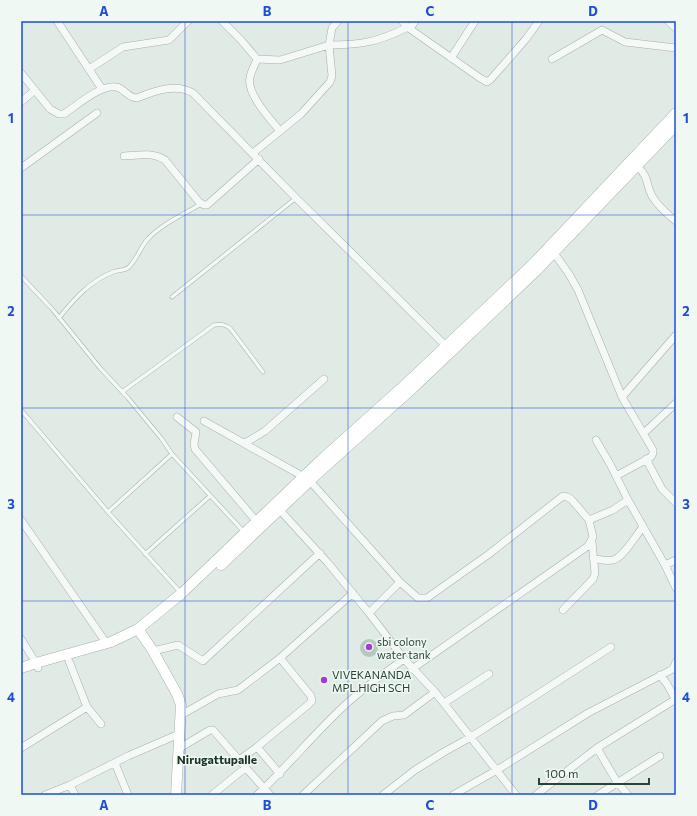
<svg xmlns="http://www.w3.org/2000/svg" width="697" height="816" viewBox="0 0 697 816" font-family="Commissioner,sans-serif">
<rect width="100%" height="100%" fill="#e1ebe5"/>
<path fill="#b7c9be" d="M360 648a9 9 0 1 1 18 0a9 9 0 1 1-18 0Z"/>
<g fill="none" stroke-linecap="round" stroke-linejoin="round">
<defs>
<path id="lane" d="M 21,276 L 53,310 L 100,368 L 128,398 L 161,438 L 172,454 L 108,512
M 172,297 L 296,198
M 59,318 C 74,299 90,281 113,272 C 118,270 123,271 128,268 C 136,261 140,248 147,240 C 160,225 184,214 201,204
M 122,392 L 214,325 C 221,324 224,324 230,328 L 263,372
M 21,410 L 108,512 L 181,593
M 172,454 L 244,532
M 145,554 L 210,496"/>
<path id="street" d="M 57,21 L 102,89
M 222,21 L 241,40 L 257,59 C 255,65 251,71 250,77 C 246,93 270,119 280,131
M 338,21 L 332,28 L 329,45 C 361,45 378,42 408,27
M 402,21 L 410,29 L 480,78 L 487,82 L 491,79 L 526,39 L 539,21
M 668,21 L 676,28
M 410,29 L 415,21
M 451,58 L 475,21
M 552,59 L 602,30 L 625,42 L 676,48
M 89,69 L 123,47 L 169,40 L 188,21
M 21,73 L 50,109 L 59,114 L 64,114 C 76,106 101,84 116,87 C 124,88 128,98 137,98 C 155,91 175,83 193,93 L 296,198 L 448,348
M 21,102 L 35,90
M 253,153 L 301,114 L 330,82 L 332,76 L 329,45 L 280,60 L 257,59
M 124,156 C 139,155 152,152 165,160 L 199,202 L 204,205 L 207,205 L 259,159
M 637,166 C 650,178 645,183 652,196 C 658,206 667,214 676,221
M 21,168 L 97,113
M 552,250 L 569,274 L 578,290 L 622,397 L 653,450 L 653,453 L 651,457 L 616,476
M 622,397 L 676,335
M 177,417 L 196,432 L 194,444 L 195,449 L 257,522
M 204,421 L 304,477
M 644,433 L 676,403
M 596,440 L 610,464 L 628,500 L 665,565 L 676,588
M 245,443 L 265,431 L 324,379
M 646,459 L 662,489 L 676,503
M 310,481 L 400,582 L 418,598 L 427,598 L 489,554 L 563,496 L 567,497 L 571,499 L 589,520
M 277,507 L 328,563 L 369,613 L 404,659 L 435,692 L 516,795
M 21,520 L 107,644
M 593,558 C 599,559 606,562 613,560 C 623,558 636,535 643,527
M 665,565 L 676,560
M 563,610 L 593,579 L 595,573 L 592,542
M 369,613 L 400,582
M 21,639 L 36,663 L 38,668
M 153,651 L 178,645 L 203,661 L 320,553
M 412,669 L 588,546 L 593,537 L 589,520 L 613,510 L 628,500
M 660,675 L 667,684 L 676,700
M 444,703 L 489,674
M 87,707 L 101,724
M 181,715 L 218,694 L 238,690 L 280,658 L 353,593
M 257,747 L 280,774
M 21,748 L 87,707 L 69,661
M 597,748 L 617,782 L 628,795
M 178,749 L 210,730 L 213,730 L 239,760
M 115,763 L 128,795
M 70,785 L 128,756 L 179,734
M 45,795 L 70,785 L 75,795
M 212,795 L 245,768
M 257,795 C 287,767 313,735 343,707 C 362,689 383,674 404,659
M 270,795 L 239,760 L 257,747 L 309,704 L 312,701 L 311,696 L 280,658
M 303,795 L 382,721 L 393,716 L 404,715 L 435,692
M 383,795 L 415,770 L 444,752 L 471,737 L 611,647
M 453,795 L 497,770 L 588,713 L 673,669 L 676,662
M 536,795 L 597,748 L 676,699
M 598,795 L 660,756"/>
<path id="secondary" d="M 221,565 L 317,474 L 413,388 L 535,272 L 676,125
M 138,629 L 153,651 L 177,694 L 181,705 L 176,795
M 21,668 L 36,663 L 111,642 L 138,629 L 181,594 L 321,460 L 408,382 L 533,264 L 676,113"/>
</defs>
<use href="#lane" stroke="#a2b2a9" stroke-width="4.5"/>
<use href="#street" stroke="#a2b2a9" stroke-width="8"/>
<use href="#secondary" stroke="#a2b2a9" stroke-width="11"/>
<use href="#lane" stroke="#f4f8f6" stroke-width="3.5"/>
<use href="#street" stroke="#f4f8f6" stroke-width="7"/>
<use href="#secondary" stroke="#fff" stroke-width="10"/>
</g>
<path fill="none" stroke="#1d4ed8" stroke-width="1" stroke-opacity="0.55" d="M 185,21 L 185,795M 348,21 L 348,795M 512,21 L 512,795M 21,215 L 676,215M 21,408 L 676,408M 21,601 L 676,601"/>
<g fill="#a23cd9" stroke="#f0f8f3" stroke-width="1.5">
<circle cx="369" cy="647" r="4"/>
<circle cx="324" cy="680" r="4"/>
</g>
<g text-anchor="middle" dominant-baseline="central" stroke-width="3" stroke-linejoin="round" paint-order="stroke">
<g font-size="11" fill="#284434" stroke="#f0f8f3" text-anchor="start">
<text x="377" y="641">sbi colony<tspan x="377" dy="13">water tank</tspan></text>
<text x="332" y="674">VIVEKANANDA<tspan x="332" dy="13">MPL.HIGH SCH</tspan></text>
</g>
<g font-size="12" font-weight="bold" fill="#1a3426" stroke="#f0f8f3">
<text x="217" y="759">Nirugattupalle</text>
</g>
</g>
<rect width="697" height="816" fill="none" stroke="#f0f8f3" stroke-width="44"/>
<path d="M539 778v6h110v-6" fill="none" stroke="#284434" stroke-width="2"/>
<text x="545" y="778" font-size="12" fill="#284434" stroke="#f0f8f3" stroke-width="3" paint-order="stroke">100 m</text>
<rect x="22" y="22" width="653" height="772" fill="none" stroke="#1d4ed8" stroke-width="1.5"/>
<g font-size="13" text-anchor="middle" font-weight="bold" fill="#1d4ed8">
<text x="104" y="16">A</text>
<text x="267" y="16">B</text>
<text x="430" y="16">C</text>
<text x="593" y="16">D</text>
<text x="11" y="123">1</text>
<text x="686" y="123">1</text>
<text x="11" y="316">2</text>
<text x="686" y="316">2</text>
<text x="11" y="509">3</text>
<text x="686" y="509">3</text>
<text x="11" y="702">4</text>
<text x="686" y="702">4</text>
<text x="104" y="810">A</text>
<text x="267" y="810">B</text>
<text x="430" y="810">C</text>
<text x="593" y="810">D</text>
</g>
</svg>
